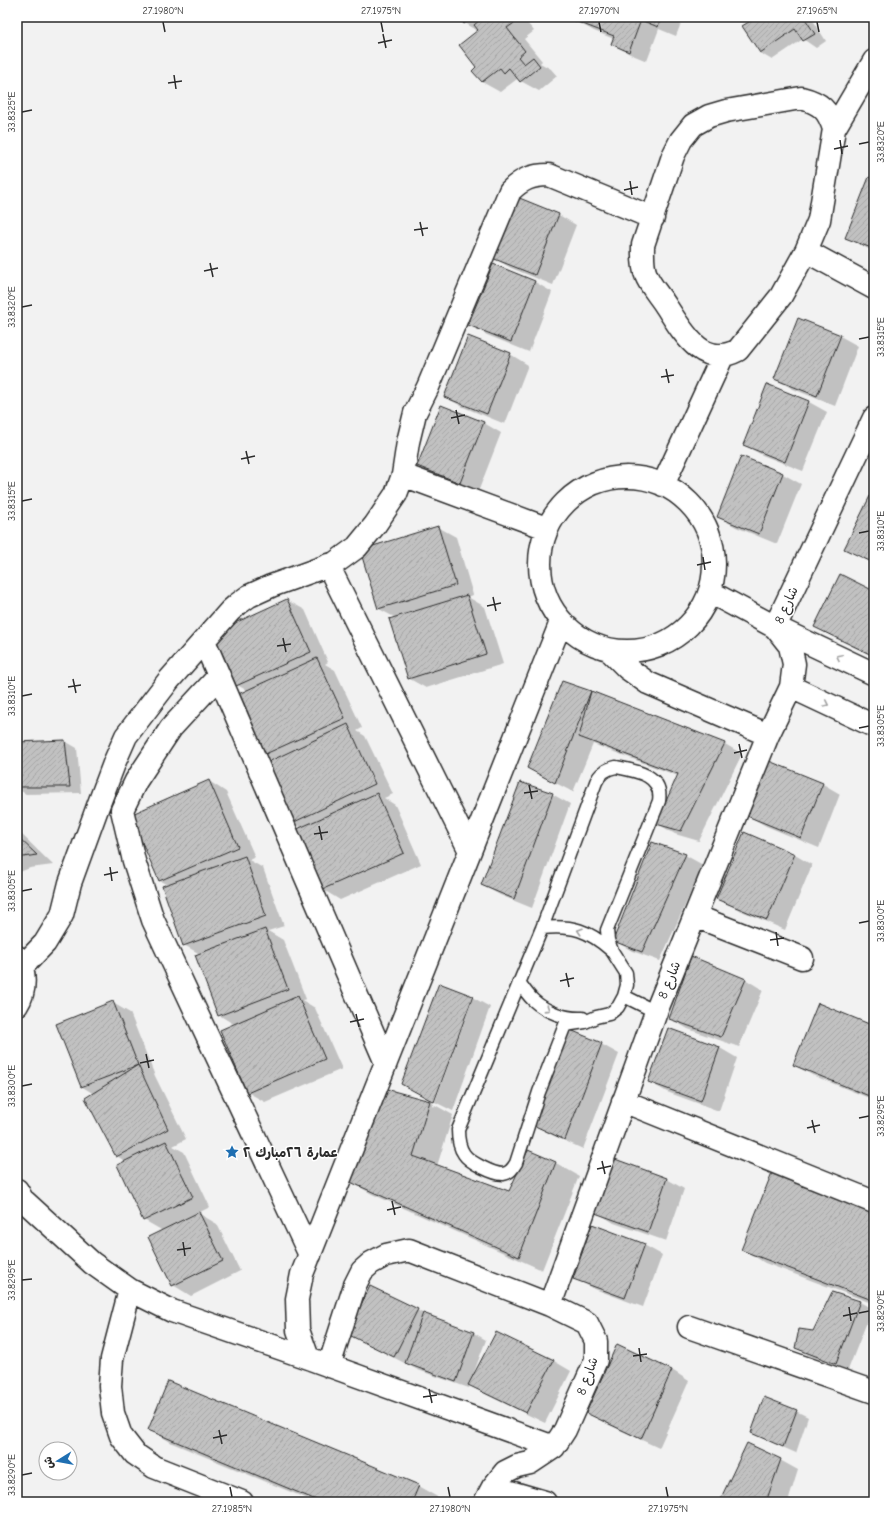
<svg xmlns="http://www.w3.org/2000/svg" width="891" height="1519" viewBox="0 0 891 1519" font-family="'Comic Neue','Playpen Sans Arabic',sans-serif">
<defs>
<pattern id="building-hatch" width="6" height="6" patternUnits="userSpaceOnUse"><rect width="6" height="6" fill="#c1c1c1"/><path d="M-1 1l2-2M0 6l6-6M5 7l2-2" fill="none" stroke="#a6a6a6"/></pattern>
</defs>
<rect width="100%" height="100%" fill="#f2f2f2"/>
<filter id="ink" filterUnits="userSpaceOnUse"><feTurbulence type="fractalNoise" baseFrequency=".025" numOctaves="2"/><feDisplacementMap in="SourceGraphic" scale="8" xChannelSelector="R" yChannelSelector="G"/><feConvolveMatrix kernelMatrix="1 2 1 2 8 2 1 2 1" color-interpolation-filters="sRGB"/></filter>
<g filter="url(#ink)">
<path fill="#0003" d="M 460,17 L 522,17 L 534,31 L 524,39 L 542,61 L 540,63 L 551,69 L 557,76 L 539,91 L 517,79 L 500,92 L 482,82 L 478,67 L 478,31 L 465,23 Z
M 578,17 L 680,17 L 683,18 L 676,36 L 659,29 L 647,61 L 630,54 L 612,44 L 614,39 L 594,31 L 576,21 Z
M 759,17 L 811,17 L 826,41 L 816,48 L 803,39 L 772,60 L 760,53 Z
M 874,180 L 874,252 L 846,237 Z
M 517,198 L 559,215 L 576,225 L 553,285 L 511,268 L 494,258 Z
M 493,265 L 535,282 L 552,292 L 529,352 L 487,335 L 470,325 Z
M 840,336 L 858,346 L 835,406 L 793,389 L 775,379 Z
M 510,354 L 528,365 L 505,424 L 463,407 L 445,397 Z
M 767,385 L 809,402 L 827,412 L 803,471 L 762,455 L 744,445 Z
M 484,423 L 501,433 L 478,492 L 436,476 L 418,465 Z
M 741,457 L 783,474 L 801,484 L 777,544 L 736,527 L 718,517 Z
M 874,499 L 874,564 L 845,549 Z
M 438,527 L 456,537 L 473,595 L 468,597 L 485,607 L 503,664 L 426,688 L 408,678 L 396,618 L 379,609 L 361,550 Z
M 874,592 L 874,657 L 833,637 L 815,627 Z
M 287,600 L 305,610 L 328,662 L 325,664 L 335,670 L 362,728 L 357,731 L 365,736 L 393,794 L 384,798 L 395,805 L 421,864 L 340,900 L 322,889 L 302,828 L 293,822 L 272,761 L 262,755 L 248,691 L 237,685 Z
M 563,682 L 725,744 L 742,754 L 699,841 L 675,834 L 658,824 L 678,776 L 593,744 L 573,792 L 546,778 Z
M 65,741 L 77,748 L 81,793 L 26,794 L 17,789 L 17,743 Z
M 770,763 L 823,784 L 840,794 L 819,848 L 766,826 L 748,816 Z
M 209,781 L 226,792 L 255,857 L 249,860 L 263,868 L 284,926 L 268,931 L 283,940 L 306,999 L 302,1000 L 315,1008 L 342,1069 L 265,1102 L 247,1092 L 235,1025 L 219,1015 L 200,954 L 184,945 L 168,885 L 160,881 L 132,815 Z
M 552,794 L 570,804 L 532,908 L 500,895 L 482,885 Z
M 17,830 L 53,865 L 30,868 L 17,873 Z
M 685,855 L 703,865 L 660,961 L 632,951 L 615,941 Z
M 795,855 L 812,865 L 785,930 L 735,908 L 717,898 Z
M 745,979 L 763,990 L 739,1047 L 688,1029 L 671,1019 Z
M 472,997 L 490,1007 L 453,1111 L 435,1102 L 473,998 L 471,998 Z
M 113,1003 L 130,1013 L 155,1076 L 186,1139 L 173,1146 L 184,1152 L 210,1207 L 198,1213 L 217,1224 L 240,1271 L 191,1296 L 173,1285 L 163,1231 L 144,1220 L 126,1162 L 117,1156 L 94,1094 L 81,1086 Z
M 874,1027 L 874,1100 L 812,1075 L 794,1065 Z
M 601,1044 L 619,1054 L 583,1149 L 552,1135 L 534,1125 Z
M 720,1048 L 737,1058 L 719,1111 L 667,1092 L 649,1082 Z
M 386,1091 L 430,1102 L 433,1104 L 432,1106 L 434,1107 L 435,1105 L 453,1115 L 437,1166 L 509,1192 L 556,1163 L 579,1176 L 542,1270 L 372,1194 L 349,1181 Z
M 667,1179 L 684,1189 L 666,1241 L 614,1223 L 596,1212 Z
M 874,1214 L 874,1304 L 765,1263 L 742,1249 Z
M 644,1245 L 662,1255 L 643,1307 L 592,1288 L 574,1278 Z
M 860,1302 L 872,1309 L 848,1370 L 808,1355 L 796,1348 L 813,1332 Z
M 417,1310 L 429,1317 L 474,1333 L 486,1340 L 474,1372 L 475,1373 L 496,1333 L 554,1361 L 571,1371 L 545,1423 L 487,1395 L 470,1385 L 469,1388 L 418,1370 L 348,1334 Z
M 672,1370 L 689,1381 L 659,1448 L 605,1423 L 587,1413 Z
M 796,1411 L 808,1417 L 796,1453 L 764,1439 L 752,1433 Z
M 149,1429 L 418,1486 L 441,1499 L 440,1502 L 315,1502 L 172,1443 Z
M 780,1460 L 798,1470 L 788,1502 L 720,1502 Z"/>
<path fill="url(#building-hatch)" stroke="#2b2b2b" d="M 458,17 L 473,17 L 464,24 Z
M 479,17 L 514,17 L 517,21 L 507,28 L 525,51 L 518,57 L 524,64 L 533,57 L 540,66 L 520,82 L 509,68 L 504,73 L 500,68 L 482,82 L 472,71 L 476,67 L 459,45 L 478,30 L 474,25 L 481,19 Z
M 577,17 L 661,17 L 658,27 L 641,20 L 629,52 L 611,44 L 614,36 L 575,21 Z
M 757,17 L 804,17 L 815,34 L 803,41 L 795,29 L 760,53 L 742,26 Z
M 869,177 L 874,179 L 874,249 L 845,238 Z
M 517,197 L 559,214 L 535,275 L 492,258 Z
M 493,264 L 535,281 L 511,342 L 468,325 Z
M 798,318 L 841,335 L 817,396 L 774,379 Z
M 468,336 L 511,353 L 487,414 L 444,397 Z
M 767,384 L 809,401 L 785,462 L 743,445 Z
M 441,405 L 484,422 L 460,483 L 417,466 Z
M 741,456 L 783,473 L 759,534 L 717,517 Z
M 870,496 L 874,498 L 874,563 L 844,549 Z
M 438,526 L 456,585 L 378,609 L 360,550 Z
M 840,574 L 874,591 L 874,656 L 814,627 Z
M 467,595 L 486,654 L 408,679 L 389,619 Z
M 287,599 L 311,652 L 236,686 L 213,633 Z
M 317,658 L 345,718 L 261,756 L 234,696 Z
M 562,681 L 591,691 L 555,783 L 527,768 Z
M 591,691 L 725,743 L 681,831 L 656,824 L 678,774 L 579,737 Z
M 348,724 L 375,784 L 292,823 L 264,764 Z
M 65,740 L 70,787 L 17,787 L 17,742 Z
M 769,761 L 823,783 L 801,838 L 747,816 Z
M 209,780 L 238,847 L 159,881 L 130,815 Z
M 520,782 L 553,793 L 514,899 L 481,885 Z
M 377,793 L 404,853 L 321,890 L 295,830 Z
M 744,832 L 795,854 L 767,920 L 716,899 Z
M 17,836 L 37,855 L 17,858 Z
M 652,842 L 686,854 L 642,952 L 613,941 Z
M 245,856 L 266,916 L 183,946 L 162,886 Z
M 265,929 L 288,989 L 218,1016 L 195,955 Z
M 691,956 L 746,979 L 721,1037 L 669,1019 Z
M 439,983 L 473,996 L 434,1102 L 401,1084 Z
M 298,996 L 325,1059 L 247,1093 L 220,1030 Z
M 113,1001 L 138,1065 L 81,1087 L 56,1024 Z
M 818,1003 L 874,1026 L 874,1098 L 793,1065 Z
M 668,1028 L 720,1047 L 701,1101 L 648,1082 Z
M 568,1029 L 602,1043 L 565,1140 L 533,1125 Z
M 138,1065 L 168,1129 L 116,1157 L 85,1098 Z
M 386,1089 L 430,1101 L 413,1156 L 509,1191 L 528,1150 L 556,1162 L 519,1257 L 348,1181 Z
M 166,1141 L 193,1197 L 143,1221 L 117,1165 Z
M 615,1159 L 667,1178 L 648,1232 L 595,1213 Z
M 773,1170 L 874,1213 L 874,1294 L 872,1300 L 741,1250 Z
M 199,1212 L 223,1261 L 172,1286 L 148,1237 Z
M 592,1224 L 645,1244 L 625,1298 L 573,1279 Z
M 370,1286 L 418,1309 L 394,1357 L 347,1334 Z
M 832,1292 L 860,1301 L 836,1364 L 795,1348 L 799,1329 L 813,1331 Z
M 423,1313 L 474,1332 L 456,1382 L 405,1363 Z
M 496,1332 L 554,1360 L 526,1413 L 468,1385 Z
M 617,1344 L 672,1370 L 641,1439 L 586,1413 Z
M 168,1381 L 419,1485 L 412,1502 L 321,1502 L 148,1430 Z
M 764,1397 L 797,1410 L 783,1447 L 751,1433 Z
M 747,1443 L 781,1459 L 766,1502 L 719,1502 Z"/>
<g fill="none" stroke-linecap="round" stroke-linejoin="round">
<defs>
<path id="service" d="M 616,767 C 637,771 663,775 659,801 L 607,930 L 608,940 L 612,951 L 626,973 L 627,985 L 624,996 L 618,1007 L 609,1014 L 596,1017 L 585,1022 L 565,1025 L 539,1092 L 516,1163 C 513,1168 510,1173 503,1174 C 493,1174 469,1162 464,1154 C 459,1147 458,1139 458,1130 L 542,928 L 596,782 C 600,773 606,769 616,767 Z
M 542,928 C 573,925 588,930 611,950
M 519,982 C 523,988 528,995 533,1000 C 546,1012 565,1019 583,1018
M 624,996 L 656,1012"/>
<path id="minor" d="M 801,98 C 821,103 828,110 834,129 L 819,220 L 806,251 L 781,296 L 738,350 C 702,369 683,332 666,306 C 660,296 650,286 646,275 C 642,266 643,254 643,245 L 673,156 L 681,140 L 693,125 L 709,116 L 726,111 Z
M 834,129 L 874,61
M 806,251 L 874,288
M 403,475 L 546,528
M540 564a87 87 0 1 1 174 0a87 87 0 1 1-174 0Z
M 663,485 L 723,355
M 328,565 L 470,851
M 710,592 L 775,627 L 874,674
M 204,641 L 386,1063
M 608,649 L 627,668 L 648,683 L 768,735
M 219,676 L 171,728 L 136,781 L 122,810 L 134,861 L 153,920 L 310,1255
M 791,687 L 874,726
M 695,916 L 802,958
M 17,957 C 26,971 26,991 17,1005
M 22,967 L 45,943 L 62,915 L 70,883 L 98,806 L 115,761 L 126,736 L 169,680 L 230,611 L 238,604 L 249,596 L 271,586 L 335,563 L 357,547 L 375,525 L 396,494 L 403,475 L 408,442 L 415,413 L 428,387 L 510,191 C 522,179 532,175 549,175 L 653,218
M 623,1101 L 874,1202
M 17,1190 L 22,1199 L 92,1263 L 130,1290 L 172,1311 L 308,1358 L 554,1447
M 130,1290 L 112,1359 L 110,1386 L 113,1413 L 121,1436 L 135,1454 L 154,1467 L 242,1502
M 689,1327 L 874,1392
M 308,1358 L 298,1330 L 297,1299 L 302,1274 L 561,622
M 329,1366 L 355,1285 L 362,1271 L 371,1263 L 386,1255 L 409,1250 L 550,1305
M 493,1487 L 545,1502
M 485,1502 L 493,1487 L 505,1472 L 517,1466 L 530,1463 L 554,1447 L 565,1430 L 596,1360 L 596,1341 L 587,1323 L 550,1305 L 656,1012 L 768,735 L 791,687 L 794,664 L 790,646 L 775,627 L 874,418"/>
</defs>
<use href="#service" stroke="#2b2b2b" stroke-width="15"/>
<use href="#minor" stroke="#2b2b2b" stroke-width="25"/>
<use href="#service" stroke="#fff" stroke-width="12"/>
<use href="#minor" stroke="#fff" stroke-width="22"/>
</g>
<defs><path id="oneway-chevron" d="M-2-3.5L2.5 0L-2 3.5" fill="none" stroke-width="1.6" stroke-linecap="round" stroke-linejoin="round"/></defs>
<g stroke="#a0a0a0">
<use href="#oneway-chevron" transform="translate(839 657) rotate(-154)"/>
<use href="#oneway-chevron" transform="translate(826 704) rotate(25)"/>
<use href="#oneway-chevron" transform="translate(580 931) rotate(-162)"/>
<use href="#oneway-chevron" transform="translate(547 1009) rotate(33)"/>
</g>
</g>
<path fill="none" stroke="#2b2b2b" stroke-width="1.5" d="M 163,22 L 165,32M 381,22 L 383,32M 599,22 L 601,32M 817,22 L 819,32M 383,34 L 386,48M 378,43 L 392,40M 174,75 L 176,89M 168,83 L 182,81M 22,112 L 32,110M 840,140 L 842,154M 859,144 L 869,142M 834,149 L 848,146M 630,181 L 632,195M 624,190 L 638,187M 420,222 L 423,236M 414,230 L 428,228M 210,263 L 213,277M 204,271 L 218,268M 22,307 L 32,305M 859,339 L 869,337M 666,369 L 669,383M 661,377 L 674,375M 456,410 L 459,424M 451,418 L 465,415M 246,451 L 249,464M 241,459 L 255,456M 22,501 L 32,499M 859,533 L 869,531M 703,557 L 705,570M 697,565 L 711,562M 493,597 L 496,611M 487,606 L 501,603M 283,638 L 286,652M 277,646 L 291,644M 73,679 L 76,693M 68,687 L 81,685M 22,696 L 32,694M 859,728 L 869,726M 739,744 L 742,758M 734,753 L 747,750M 529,785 L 532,799M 524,793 L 538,791M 319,826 L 322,840M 314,834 L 328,832M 110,867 L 112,881M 104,875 L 118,872M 22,891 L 32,889M 859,923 L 869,921M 776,932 L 778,946M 770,940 L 784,938M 566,973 L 569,987M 560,981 L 574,978M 356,1014 L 359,1027M 350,1022 L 364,1019M 146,1054 L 149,1068M 140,1063 L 154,1060M 22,1086 L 32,1084M 859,1118 L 869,1116M 812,1120 L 815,1133M 807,1128 L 820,1125M 602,1161 L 605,1174M 597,1169 L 611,1166M 392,1201 L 395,1215M 387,1210 L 401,1207M 183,1242 L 185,1256M 177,1250 L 191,1248M 22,1280 L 32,1279M 849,1307 L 851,1321M 859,1313 L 869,1311M 843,1316 L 857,1313M 639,1348 L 641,1362M 633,1356 L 647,1354M 429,1389 L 432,1403M 423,1397 L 437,1395M 219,1430 L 222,1444M 213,1438 L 227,1435M 22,1475 L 32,1473M 230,1487 L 232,1497M 448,1487 L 450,1497M 666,1487 L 668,1497"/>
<defs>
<symbol id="sight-bare" viewBox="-9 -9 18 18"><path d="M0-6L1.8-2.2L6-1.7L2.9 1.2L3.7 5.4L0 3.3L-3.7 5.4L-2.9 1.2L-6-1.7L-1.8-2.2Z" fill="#1f6fb2" stroke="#fff" stroke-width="2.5" paint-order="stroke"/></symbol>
</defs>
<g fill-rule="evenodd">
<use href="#sight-bare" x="222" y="1142" width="20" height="20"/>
</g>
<g text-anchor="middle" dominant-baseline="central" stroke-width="3" stroke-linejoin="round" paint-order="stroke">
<g font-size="13" fill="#2b2b2b" stroke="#fff">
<text transform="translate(786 605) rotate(-66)">شارع 8</text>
<text transform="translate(669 980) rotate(-68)">شارع 8</text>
<text transform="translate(587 1376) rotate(-70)">شارع 8</text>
</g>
<g font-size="13" font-weight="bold" fill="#2b2b2b" stroke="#fff" text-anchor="start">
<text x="243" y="1152">عمارة ٢٦مبارك ٢</text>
</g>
</g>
<rect width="891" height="1519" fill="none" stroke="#fff" stroke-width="44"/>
<g transform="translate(58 1461) rotate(259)"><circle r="19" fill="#ffffff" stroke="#aaaaaa"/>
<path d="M0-3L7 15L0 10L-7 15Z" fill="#1f6fb2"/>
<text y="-6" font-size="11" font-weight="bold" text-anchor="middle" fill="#2b2b2b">ش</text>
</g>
<rect x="22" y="22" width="847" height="1475" fill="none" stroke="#2b2b2b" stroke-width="1.5"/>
<g font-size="10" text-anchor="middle" fill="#2b2b2b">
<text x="163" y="14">27.1980°N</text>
<text x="381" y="14">27.1975°N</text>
<text x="599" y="14">27.1970°N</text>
<text x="817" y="14">27.1965°N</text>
<text transform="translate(11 112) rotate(-90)" y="4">33.8325°E</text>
<text transform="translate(880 142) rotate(-90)" y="4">33.8320°E</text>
<text transform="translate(11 307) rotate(-90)" y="4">33.8320°E</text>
<text transform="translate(880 337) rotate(-90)" y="4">33.8315°E</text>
<text transform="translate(11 501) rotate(-90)" y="4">33.8315°E</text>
<text transform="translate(880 531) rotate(-90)" y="4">33.8310°E</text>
<text transform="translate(11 696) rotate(-90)" y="4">33.8310°E</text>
<text transform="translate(880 726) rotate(-90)" y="4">33.8305°E</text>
<text transform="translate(11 891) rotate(-90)" y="4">33.8305°E</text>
<text transform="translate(880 921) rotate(-90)" y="4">33.8300°E</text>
<text transform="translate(11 1086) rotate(-90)" y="4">33.8300°E</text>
<text transform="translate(880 1116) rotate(-90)" y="4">33.8295°E</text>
<text transform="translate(11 1280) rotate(-90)" y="4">33.8295°E</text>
<text transform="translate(880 1311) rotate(-90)" y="4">33.8290°E</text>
<text transform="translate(11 1475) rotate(-90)" y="4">33.8290°E</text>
<text x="232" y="1512">27.1985°N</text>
<text x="450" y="1512">27.1980°N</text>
<text x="668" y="1512">27.1975°N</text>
</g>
</svg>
